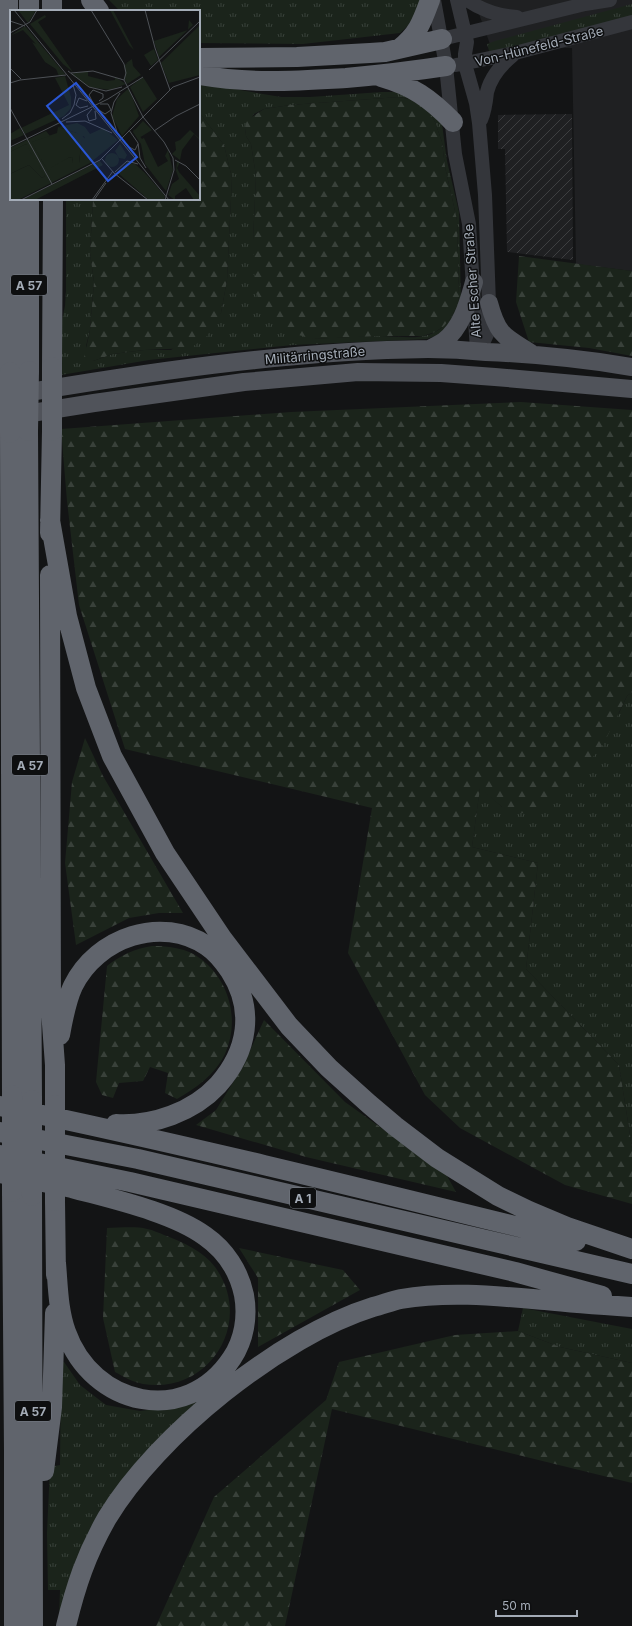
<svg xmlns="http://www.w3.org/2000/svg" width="632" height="1626" viewBox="0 0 632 1626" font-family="Inter,sans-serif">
<defs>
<pattern id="industrial-furrows" width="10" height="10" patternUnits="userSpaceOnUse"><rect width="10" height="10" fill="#1f2022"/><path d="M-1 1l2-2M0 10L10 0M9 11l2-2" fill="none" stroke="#3d3e40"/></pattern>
<pattern id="grass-tufts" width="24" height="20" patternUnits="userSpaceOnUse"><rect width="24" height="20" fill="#1b241b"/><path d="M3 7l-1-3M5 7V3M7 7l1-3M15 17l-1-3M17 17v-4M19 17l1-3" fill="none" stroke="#39413a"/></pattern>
<pattern id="forest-firs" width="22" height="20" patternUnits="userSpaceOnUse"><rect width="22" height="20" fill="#1b241b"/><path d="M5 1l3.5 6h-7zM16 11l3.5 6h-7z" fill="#39413a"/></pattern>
</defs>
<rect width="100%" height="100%" fill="#131415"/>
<path fill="#1f2022" d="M 474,0 L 632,0 L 632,271 L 576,264 L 572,48 L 491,47 Z"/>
<path fill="url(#industrial-furrows)" d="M 572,114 L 573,260 L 507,252 L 505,149 L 498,149 L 498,115 Z"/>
<path fill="url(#grass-tufts)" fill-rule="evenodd" d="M 109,0 L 420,0 L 415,19 L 400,33 L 303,44 L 199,43 L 199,11 L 120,11 Z
M 632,4 L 632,16 L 490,54 L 487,44 L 495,41 Z
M 199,83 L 281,97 L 310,97 L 382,92 L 402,92 L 416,96 L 442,124 L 447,161 L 459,212 L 461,303 L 455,317 L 440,334 L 427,339 L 293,345 L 149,360 L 61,375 L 62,320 L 65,306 L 66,291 L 66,199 L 93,199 L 90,253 L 94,282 L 90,330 L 86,346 L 93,361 L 113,354 L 144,350 L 171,350 L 221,313 L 227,280 L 232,178 L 224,145 L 202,116 L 199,115 ZM 399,97 L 410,99 L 430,113 L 435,122 L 442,142 L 445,167 L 457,220 L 459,296 C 456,312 448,327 431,334 C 416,340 396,336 380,336 C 358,336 335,338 313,339 L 253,241 L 256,176 L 251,144 L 246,136 L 245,128 L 254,114 L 264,109 L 290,105 Z
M 632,692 L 632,1148 L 619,1065 L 526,969 L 538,863 L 472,847 L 480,787 L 502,807 L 619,713 L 627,696 Z
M 523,1308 L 632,1329 L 632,1363 L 560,1347 L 518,1331 Z
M 64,1362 L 80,1385 L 106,1405 L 140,1411 L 181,1406 L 211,1391 L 156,1443 L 59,1617 L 60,1590 L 48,1590 L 47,1533 L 50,1467 L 60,1465 L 61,1363 Z"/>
<path fill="url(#forest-firs)" d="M 399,97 L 413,100 L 430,113 L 435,122 L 442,142 L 445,167 L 457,220 L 459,296 L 457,306 L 450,319 L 444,326 L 435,332 L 423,336 L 378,336 L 313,339 L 288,332 L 266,316 L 255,289 L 253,241 L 256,176 L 251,144 L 246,136 L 245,128 L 247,120 L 264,109 L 290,105 Z
M 199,115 L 202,116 L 224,145 L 232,178 L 227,280 L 221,313 L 207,336 L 191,348 L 144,350 L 113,354 L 93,361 L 84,358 L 90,330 L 94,282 L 90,253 L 93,199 L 199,199 Z
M 519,256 L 632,271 L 632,356 L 589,348 L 529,342 L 516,302 Z
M 521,402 L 632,410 L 632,692 L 627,696 L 603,745 L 565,789 L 536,817 L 502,807 L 480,788 L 472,847 L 538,863 L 526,969 L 619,1065 L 632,1148 L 632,1204 L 565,1185 L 460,1128 L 425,1095 L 348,953 L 372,808 L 125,749 L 79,605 L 67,501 L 61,429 L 291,412 Z
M 85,738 L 103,776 L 183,913 L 159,913 L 129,918 L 76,945 L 65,863 L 72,782 Z
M 152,946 C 169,946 187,948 201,959 C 230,981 240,1021 225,1054 C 215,1075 196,1088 177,1099 L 165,1093 L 168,1073 L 150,1067 L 143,1081 L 119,1083 L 113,1098 L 102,1095 L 96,1082 L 107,966 C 121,955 134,949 152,946 Z
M 264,1020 L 345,1102 L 446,1174 L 456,1192 L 306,1157 L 196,1125 L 216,1110 L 242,1068 Z
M 107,1228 C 120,1228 135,1226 147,1229 C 153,1230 159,1233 164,1235 C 183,1242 203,1251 215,1267 C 255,1322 209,1395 143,1384 C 133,1382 124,1377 115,1372 L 103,1318 Z
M 239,1248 L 343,1270 L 360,1290 L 258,1347 L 258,1278 Z
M 518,1331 L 560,1347 L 632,1363 L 632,1483 L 332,1409 L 285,1626 L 156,1626 L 214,1497 L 326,1400 L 339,1362 L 455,1335 Z"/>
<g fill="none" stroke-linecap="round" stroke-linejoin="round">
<path stroke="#34363b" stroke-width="14" d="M 434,0 L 446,66 L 455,154 L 469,224 L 477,351
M 457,0 L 467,42 L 465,54 L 465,64 L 476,103 L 479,123 L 485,195 L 489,303 L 488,332 L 483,343 L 477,351
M 467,0 C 483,11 498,16 517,17
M 442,39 L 585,4 L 610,0
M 456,65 L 515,53 L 632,22
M 481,120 C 485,111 486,102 487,92 C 491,76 501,65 513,55"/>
<path stroke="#50535a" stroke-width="18" d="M 489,303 C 498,336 504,336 531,353
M 430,349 C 434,346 440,344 444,341 C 462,327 468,303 474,282
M 0,397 C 142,373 284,351 428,349 C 447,349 467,350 486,352 C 535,354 584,359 632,367
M 0,418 L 94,403 L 244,382 L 358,372 L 441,373 L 495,377 L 632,389"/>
<path stroke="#60646c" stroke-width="20" d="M 8,0 L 10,372
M 29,0 L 29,11
M 91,0 L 99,11
M 52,11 L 52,0
M 399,49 C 418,34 422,22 430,0
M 199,58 L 297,57 L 370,53 L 385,52 L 442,39
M 199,75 C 252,84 293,81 346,78 C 379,75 413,71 446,66
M 381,77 C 412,86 430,98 453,122
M 52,367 L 53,199
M 29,371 L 29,199
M 28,431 L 32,1100
M 10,433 L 12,1095
M 50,520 L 67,616 L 86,688 L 112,756 L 165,853 L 222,938 L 289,1026 L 329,1068 L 369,1104 L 395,1126 L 437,1158 L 498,1196 L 529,1211 L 567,1227 L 632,1249
M 50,533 L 52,431
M 50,575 L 51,1010 L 55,1065 L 55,1105
M 60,1035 C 63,1018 66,1001 73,986 C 97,937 162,915 207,946 C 216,952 224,962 230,971 C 255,1010 248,1051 218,1085 C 193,1112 153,1126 116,1124
M 0,1106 C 193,1146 385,1194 576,1241
M 0,1132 L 138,1159 L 632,1274
M 0,1155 L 130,1182 L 515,1272 L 602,1296
M 0,1173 L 72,1188
M 12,1192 L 14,1451 L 14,1626
M 32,1196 L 33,1626
M 55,1201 L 56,1275
M 56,1263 C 58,1286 58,1310 66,1332 C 92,1406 186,1428 232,1358 C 244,1340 248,1317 244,1295 C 239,1271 225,1250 205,1236 C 172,1212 112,1199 72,1188
M 44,1471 L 52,1407 L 55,1313
M 66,1626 C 76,1585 86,1555 107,1518 C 157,1435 280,1336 373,1307 C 382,1305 391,1301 401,1299 C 448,1291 497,1296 545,1300 C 574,1303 603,1305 632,1307"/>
<path stroke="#60646c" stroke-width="20" d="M 52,367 L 52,431
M 10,372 L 10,433
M 28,431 L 29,371
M 12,1095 L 12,1192
M 32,1100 L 32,1196
M 55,1201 L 55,1105"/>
</g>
<g text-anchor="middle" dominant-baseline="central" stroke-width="3" stroke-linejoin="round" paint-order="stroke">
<g fill="#0e0f10" stroke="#777d85" stroke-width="1">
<rect x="11" y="275" width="36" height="20" rx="3"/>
<rect x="12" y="755" width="36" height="20" rx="3"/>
<rect x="290" y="1188" width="26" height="20" rx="3"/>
<rect x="15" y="1401" width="36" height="20" rx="3"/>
</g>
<g font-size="12" font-weight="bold" fill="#a4acb7">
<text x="29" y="285">A 57</text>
<text x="30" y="765">A 57</text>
<text x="303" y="1198">A 1</text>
<text x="33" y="1411">A 57</text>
</g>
<g font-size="13" fill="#a4acb7" stroke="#0e0f10">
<text transform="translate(539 46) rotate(-14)">Von-Hünefeld-Straße</text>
<text transform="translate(472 281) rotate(-94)">Alte Escher Straße</text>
<text transform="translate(315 355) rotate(-5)">Militärringstraße</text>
</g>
</g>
<g transform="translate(10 10)">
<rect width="190" height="190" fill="#131415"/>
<path d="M 48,117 L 67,123 L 76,129 L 71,136 L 69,153 L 63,153 L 62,147 L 58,148 L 39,163 L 31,149 L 35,166 L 32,168 L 19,155 L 0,164 L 0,142 L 16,134 L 30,147 L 21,132 L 47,123 ZM 124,119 L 132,129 L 134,128 L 148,157 L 158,151 L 155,146 L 158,140 L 163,160 L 156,181 L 135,154 L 131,134 L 123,122 ZM 180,120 L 190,129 L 190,130 L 184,124 L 172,140 L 170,150 L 162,144 L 166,140 L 165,132 L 170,130 ZM 167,151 L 170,152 L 167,158 L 169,162 L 190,186 L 190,190 L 184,190 L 176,178 L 165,186 L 165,190 L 158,185 L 162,174 L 169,169 L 166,161 ZM 117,152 L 125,154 L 135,163 L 155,186 L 154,190 L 139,190 L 108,163 Z" fill="#1b241b"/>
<path d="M 8,0 L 26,0 L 18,13 ZM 100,0 L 103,0 L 124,40 L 119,35 ZM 35,5 L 36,7 L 28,12 L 63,62 L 53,54 L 20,14 ZM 179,10 L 183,15 L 149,47 L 144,31 L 178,20 ZM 190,15 L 190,65 L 159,73 L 151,53 ZM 15,16 L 55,64 L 49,66 L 46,59 L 35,52 L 22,32 L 26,34 L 13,20 L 0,26 ZM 122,49 L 123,56 L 131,65 L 117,74 L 115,70 L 115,55 L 118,53 L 115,54 ZM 78,61 L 78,66 L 97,71 L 105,70 L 105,67 L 116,74 L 100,80 L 80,77 L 61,64 ZM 55,66 L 61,87 L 61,98 L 54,106 L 15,124 L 11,118 L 59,95 L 45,68 ZM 133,67 L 147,89 L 133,102 L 120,77 ZM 119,78 L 129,106 L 112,126 L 102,106 L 107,89 ZM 67,113 L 75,117 L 80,124 L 93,118 L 108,130 L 80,153 L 8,190 L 0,190 L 0,164 L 19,155 L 32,168 L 35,166 L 29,158 L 31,149 L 39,162 L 42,157 L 58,148 L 62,147 L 63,153 L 69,153 L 72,130 L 75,129 L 74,126 L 70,128 L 67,123 L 48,117 ZM 10,118 L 14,125 L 0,131 L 0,124 ZM 36,121 L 40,126 L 22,132 L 30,147 L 24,149 L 16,134 L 0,142 L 0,138 ZM 110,134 L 117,145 L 115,149 L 109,148 L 105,141 ZM95 150a7 7 0 1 1 14 0a7 7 0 1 1-14 0ZM 90,151 L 93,155 L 25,190 L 12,190 Z" fill="#1b241b"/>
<path d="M 144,39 L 148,50 L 141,56 L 134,45 ZM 133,111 L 142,120 L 129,128 L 124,121 Z" fill="#1b241b"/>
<path fill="none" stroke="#4d5156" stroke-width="1" d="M 4,0 L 159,190M 81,0 L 114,54 L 116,63 L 114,70M 135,0 L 145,38 L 160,80M 0,11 L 15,16M 0,23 L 20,12 L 27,0M 0,58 L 11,69M 139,60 L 190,11M 58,61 L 79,77 L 96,81 L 112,77M 61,63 L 83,61 L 114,70 L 133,107 L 154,132 L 163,148 L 164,160 L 155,190M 0,73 L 10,70 L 56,65M 77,91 L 69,88 L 66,95 L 70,98 L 78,96M 83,93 L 79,85 L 83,80 L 93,84 L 93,88 L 89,91M 0,98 L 42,174M 82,99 L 77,105 L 79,111 L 86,109 L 85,101M 89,100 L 95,104 L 101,100 L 98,94 L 90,94M 52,109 L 60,103 L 64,95 L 66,85 L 63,75M 56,112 L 75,111 L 102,123M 119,120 L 128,133 L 130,148 L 136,158M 144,121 L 166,106 L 190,94M 107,122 L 101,103 L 104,92 L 110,83M 0,137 L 98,89 L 133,67M 119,137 L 125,140 L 128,134M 92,149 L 104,163 L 138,190M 165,150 L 176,156 L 190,170M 105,162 L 117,151 L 128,154M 11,190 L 90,150 L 163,77 L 190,67M 82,190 L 103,161M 84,190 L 96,173"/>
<path fill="#2a57d5" fill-opacity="0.15" stroke="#2a57d5" stroke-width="2" d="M 66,73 L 127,147 L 98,171 L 37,96 Z"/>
<rect width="190" height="190" fill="none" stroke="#a4acb7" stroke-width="2"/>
</g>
<path d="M496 1610v6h81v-6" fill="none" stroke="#a4acb7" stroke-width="2"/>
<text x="502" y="1610" font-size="12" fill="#a4acb7" stroke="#0e0f10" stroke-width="3" paint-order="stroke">50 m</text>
</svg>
